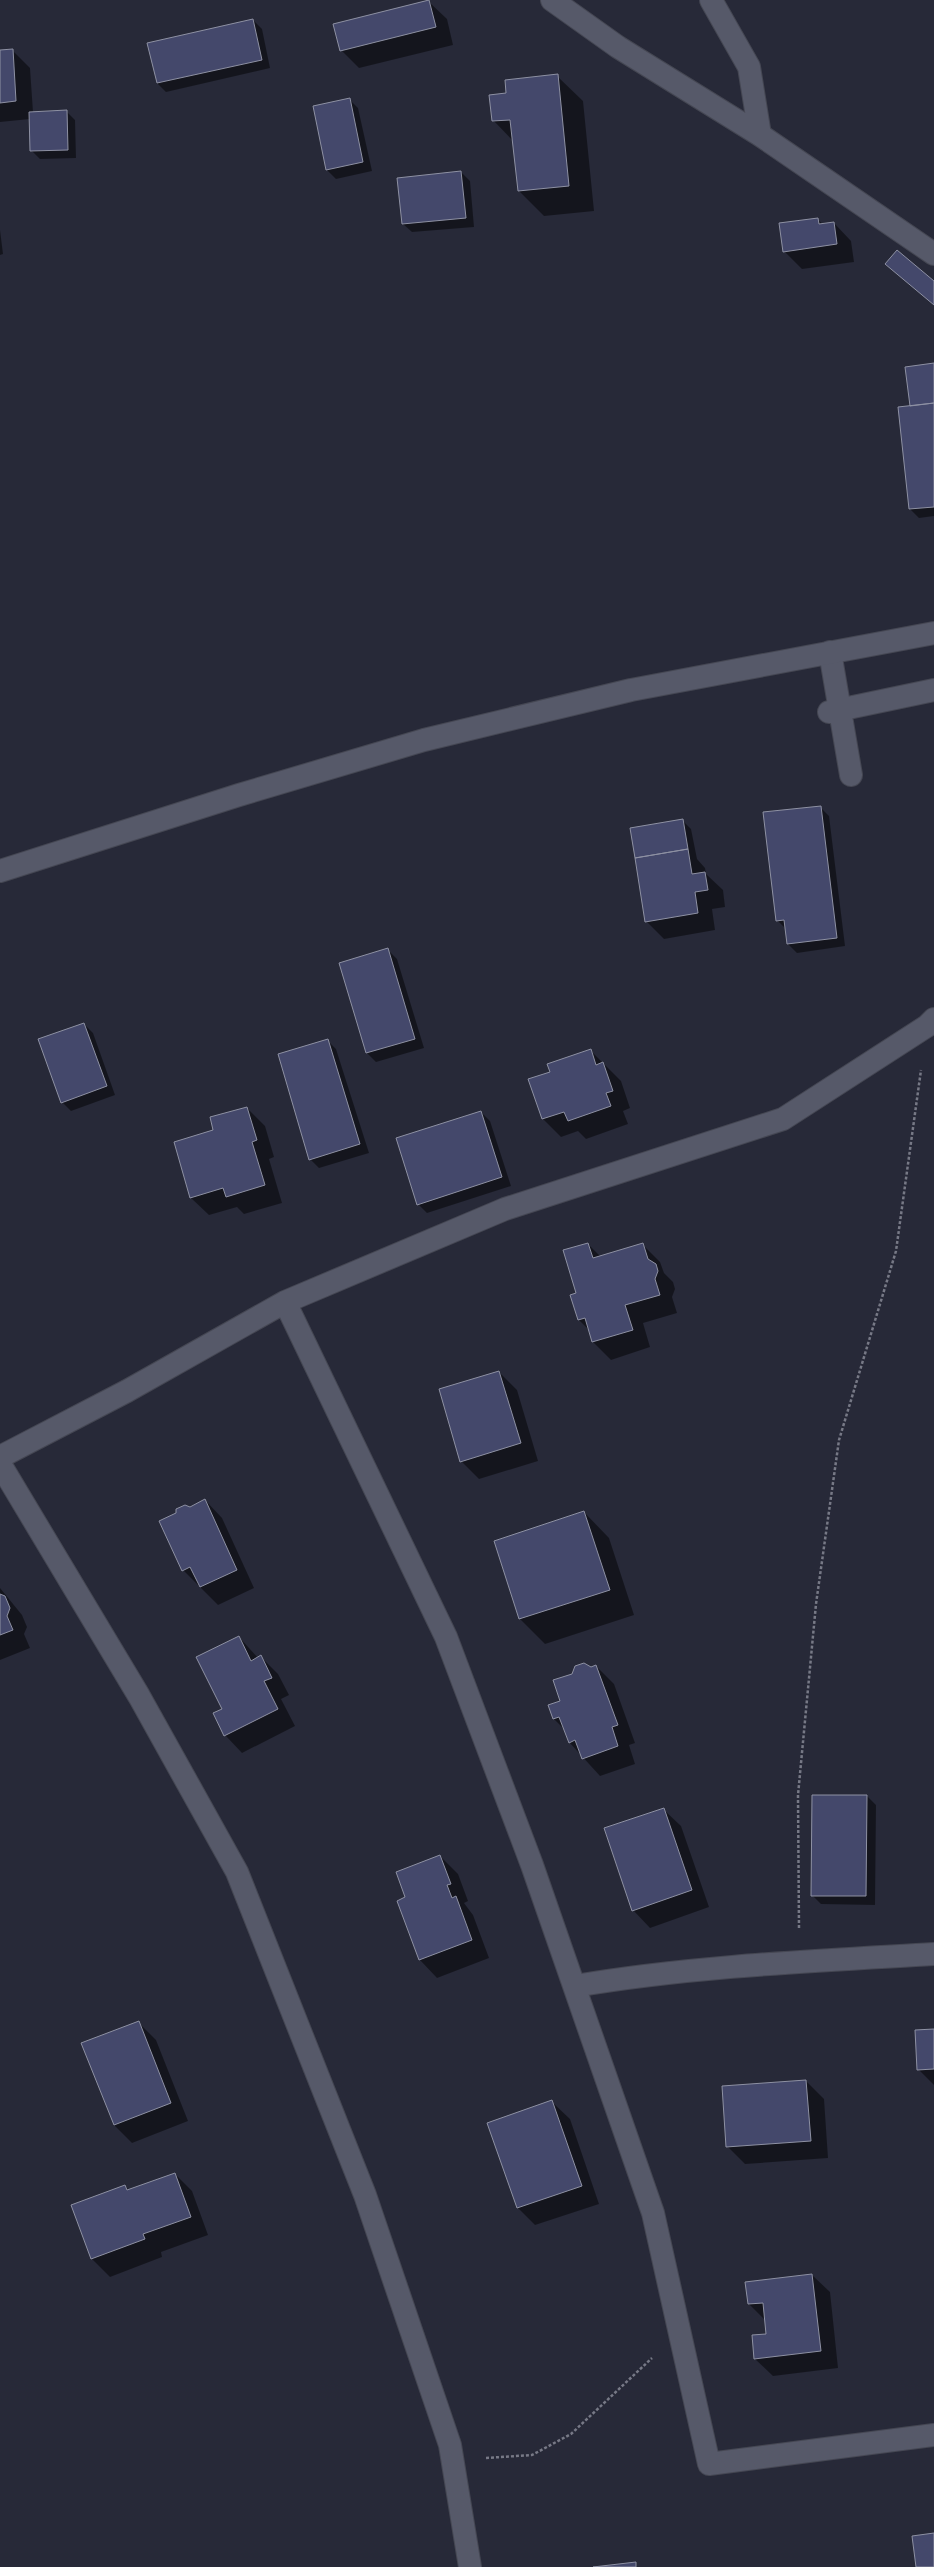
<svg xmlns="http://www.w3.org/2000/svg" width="934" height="2567" viewBox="0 0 934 2567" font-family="'Varela Round',sans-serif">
<rect width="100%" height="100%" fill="#272938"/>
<path fill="#0007" d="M 429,2 L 447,19 L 453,45 L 359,68 L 341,50 Z
M 253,20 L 262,29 L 270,68 L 166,92 L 157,83 Z
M 12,50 L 30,68 L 33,112 L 66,111 L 75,120 L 76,158 L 40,159 L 31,150 L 30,119 L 0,122 L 0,51 Z
M 557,76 L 583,101 L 594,211 L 544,216 L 519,191 L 513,141 L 493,120 L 508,94 Z
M 349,99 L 358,108 L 372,171 L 336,179 L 327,170 Z
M 461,172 L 470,181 L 474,227 L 412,232 L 403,224 Z
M 817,219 L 823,224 L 834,223 L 851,241 L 854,262 L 802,269 L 784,251 Z
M 0,230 L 3,254 L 0,255 Z
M 934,364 L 934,516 L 919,518 L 910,509 L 899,408 L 911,407 Z
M 820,807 L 829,816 L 845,946 L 797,953 L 788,944 L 786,929 L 777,920 Z
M 682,820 L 691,829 L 697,859 L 705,868 L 706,874 L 723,890 L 725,907 L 712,909 L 715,930 L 664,939 L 646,921 Z
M 388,950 L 397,959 L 424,1048 L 376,1062 L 367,1053 L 341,963 Z
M 84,1024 L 93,1033 L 115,1095 L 71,1111 L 62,1102 Z
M 327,1040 L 336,1049 L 369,1153 L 319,1168 L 310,1159 Z
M 591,1051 L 621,1081 L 630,1108 L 623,1111 L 628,1124 L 586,1139 L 578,1131 L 561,1137 L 543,1119 L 530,1080 L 551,1072 Z
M 247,1108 L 265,1126 L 274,1157 L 269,1159 L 282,1203 L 244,1214 L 237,1207 L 209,1215 L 191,1198 L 175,1143 L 214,1131 Z
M 481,1112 L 490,1121 L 511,1186 L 427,1213 L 418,1204 Z
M 588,1244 L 601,1257 L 642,1244 L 660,1262 L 664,1273 L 673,1282 L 675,1289 L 672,1297 L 677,1313 L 643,1323 L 650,1347 L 611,1360 L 593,1342 L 590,1331 L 579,1320 L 578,1293 Z
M 499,1372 L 517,1390 L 538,1461 L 479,1479 L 461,1461 Z
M 205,1500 L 222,1518 L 254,1588 L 218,1605 L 183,1570 L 190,1508 Z
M 584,1512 L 609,1538 L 634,1615 L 545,1644 L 520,1619 Z
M 0,1588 L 22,1615 L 27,1627 L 24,1634 L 30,1648 L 0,1660 Z
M 239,1637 L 258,1658 L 261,1657 L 278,1674 L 289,1695 L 281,1699 L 295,1726 L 242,1753 L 225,1735 L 224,1709 Z
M 596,1666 L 614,1684 L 635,1743 L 629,1745 L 635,1764 L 600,1776 L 569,1742 L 565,1730 L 553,1718 L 572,1674 Z
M 813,1796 L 867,1796 L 876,1805 L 875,1905 L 821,1904 L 812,1895 Z
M 663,1809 L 681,1826 L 709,1907 L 650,1928 L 633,1910 Z
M 440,1856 L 458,1874 L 468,1901 L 464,1903 L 473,1915 L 489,1958 L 437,1978 L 420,1960 L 398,1901 L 407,1898 Z
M 138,2022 L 156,2040 L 188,2121 L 132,2143 L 114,2125 L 83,2044 Z
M 934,2030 L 934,2085 L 918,2069 Z
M 806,2081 L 824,2099 L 828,2158 L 745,2164 L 727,2146 Z
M 552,2102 L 570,2119 L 599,2204 L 535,2225 L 518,2208 Z
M 175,2174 L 192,2191 L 208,2235 L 161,2252 L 162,2257 L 110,2277 L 92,2259 L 72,2205 L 125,2186 L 129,2190 Z
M 812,2275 L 830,2292 L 838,2368 L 773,2376 L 755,2359 L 767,2335 L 766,2321 L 749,2304 L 746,2282 Z"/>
<path fill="#44486b" stroke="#8e91a3" d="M 429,0 L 436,27 L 340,51 L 333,24 Z
M 253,19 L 262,60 L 157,83 L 147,43 Z
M 13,49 L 16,101 L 0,103 L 0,50 Z
M 558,74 L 569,186 L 518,191 L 510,120 L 492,121 L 489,95 L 506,93 L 505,80 Z
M 350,98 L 363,162 L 326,170 L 313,106 Z
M 67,110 L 68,150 L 30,151 L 29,112 Z
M 461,171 L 466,218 L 402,224 L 397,178 Z
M 818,218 L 819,224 L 834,222 L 837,244 L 783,252 L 779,223 Z
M 897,250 L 934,281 L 934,305 L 885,264 Z
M 934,363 L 934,403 L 910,406 L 905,367 Z
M 934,403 L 934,507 L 909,509 L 898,407 Z
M 821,806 L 837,938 L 787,944 L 784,920 L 776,921 L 763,812 Z
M 683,819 L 688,849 L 635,858 L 630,828 Z
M 688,849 L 692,874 L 705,872 L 708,890 L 695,892 L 698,913 L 645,922 L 635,858 Z
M 388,948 L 415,1039 L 366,1053 L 339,963 Z
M 84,1023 L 107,1086 L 61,1103 L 38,1039 Z
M 328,1039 L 360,1144 L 309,1160 L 278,1054 Z
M 591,1049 L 596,1065 L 603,1062 L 613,1091 L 606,1093 L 611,1106 L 568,1121 L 564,1112 L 542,1119 L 528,1079 L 550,1072 L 547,1064 Z
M 247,1107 L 257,1140 L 252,1142 L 265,1185 L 226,1197 L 223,1188 L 190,1198 L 174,1142 L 213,1130 L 210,1117 Z
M 481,1111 L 502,1177 L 417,1205 L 396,1138 Z
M 588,1243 L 593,1258 L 643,1243 L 648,1259 L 656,1264 L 658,1271 L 655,1279 L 660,1295 L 625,1305 L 633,1330 L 592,1342 L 585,1318 L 578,1320 L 570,1295 L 576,1293 L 563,1250 Z
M 499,1371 L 521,1443 L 460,1462 L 439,1389 Z
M 205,1499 L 237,1570 L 200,1587 L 190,1567 L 182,1571 L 159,1521 L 176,1513 L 176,1509 L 185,1505 L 190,1507 Z
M 584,1511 L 610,1590 L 519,1619 L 494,1541 Z
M 0,1594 L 5,1596 L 10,1608 L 7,1616 L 13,1630 L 0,1635 Z
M 239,1636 L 251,1661 L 261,1655 L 272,1678 L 264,1681 L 278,1709 L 224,1736 L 213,1713 L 222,1709 L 196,1657 Z
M 584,1663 L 591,1667 L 596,1665 L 618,1725 L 612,1727 L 618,1746 L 582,1759 L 575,1740 L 569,1743 L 559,1717 L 553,1719 L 548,1705 L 560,1701 L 553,1680 L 572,1674 L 575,1666 Z
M 812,1795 L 867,1795 L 866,1896 L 811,1896 Z
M 664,1808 L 692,1890 L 632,1911 L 604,1828 Z
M 440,1855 L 451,1884 L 447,1885 L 452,1898 L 456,1896 L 472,1940 L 419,1960 L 397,1901 L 405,1897 L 396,1872 Z
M 139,2021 L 171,2103 L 114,2125 L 81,2043 Z
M 934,2029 L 934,2069 L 917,2070 L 915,2030 Z
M 806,2080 L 811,2141 L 726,2147 L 722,2086 Z
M 552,2100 L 582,2186 L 517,2208 L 487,2123 Z
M 175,2173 L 191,2217 L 143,2234 L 145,2239 L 91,2259 L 71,2205 L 125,2185 L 127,2190 Z
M 812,2274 L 821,2351 L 754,2359 L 752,2335 L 766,2334 L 763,2303 L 748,2304 L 745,2282 Z
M 934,2533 L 934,2567 L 916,2567 L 912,2536 Z
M 636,2562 L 636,2567 L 593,2567 Z"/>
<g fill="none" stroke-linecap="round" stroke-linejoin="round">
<defs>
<path id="lane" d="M 830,652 L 851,775
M 829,712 L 934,690"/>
<path id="street" d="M 552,0 L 618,47 L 760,135 L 934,254
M 711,0 L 749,67 L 760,135
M 285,1302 L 446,1637 L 532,1865 L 653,2213 L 709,2464 L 934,2435
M 0,1457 L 127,1391 L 285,1302 L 505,1209 L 783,1119 L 927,1026 L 934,1019
M 0,1464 L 139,1696 L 237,1872 L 365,2195 L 450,2445 L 470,2567
M 575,1986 C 693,1966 814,1961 934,1954"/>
<path id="secondary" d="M 0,871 L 239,795 L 424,740 L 631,690 L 934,633"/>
</defs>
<use href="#lane" stroke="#454753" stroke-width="24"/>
<use href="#street" stroke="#454753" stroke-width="24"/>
<use href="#secondary" stroke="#454753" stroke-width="24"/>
<path stroke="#777986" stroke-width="2.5" stroke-dasharray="3 2" stroke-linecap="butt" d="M 799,1928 L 798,1795 L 816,1604 L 839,1440 L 896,1251 L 921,1070
M 486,2458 L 532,2455 L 571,2434 L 652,2358"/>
<use href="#lane" stroke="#565969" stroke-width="22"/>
<use href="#street" stroke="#565969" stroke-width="22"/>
<use href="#secondary" stroke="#565969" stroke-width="22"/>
</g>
</svg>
